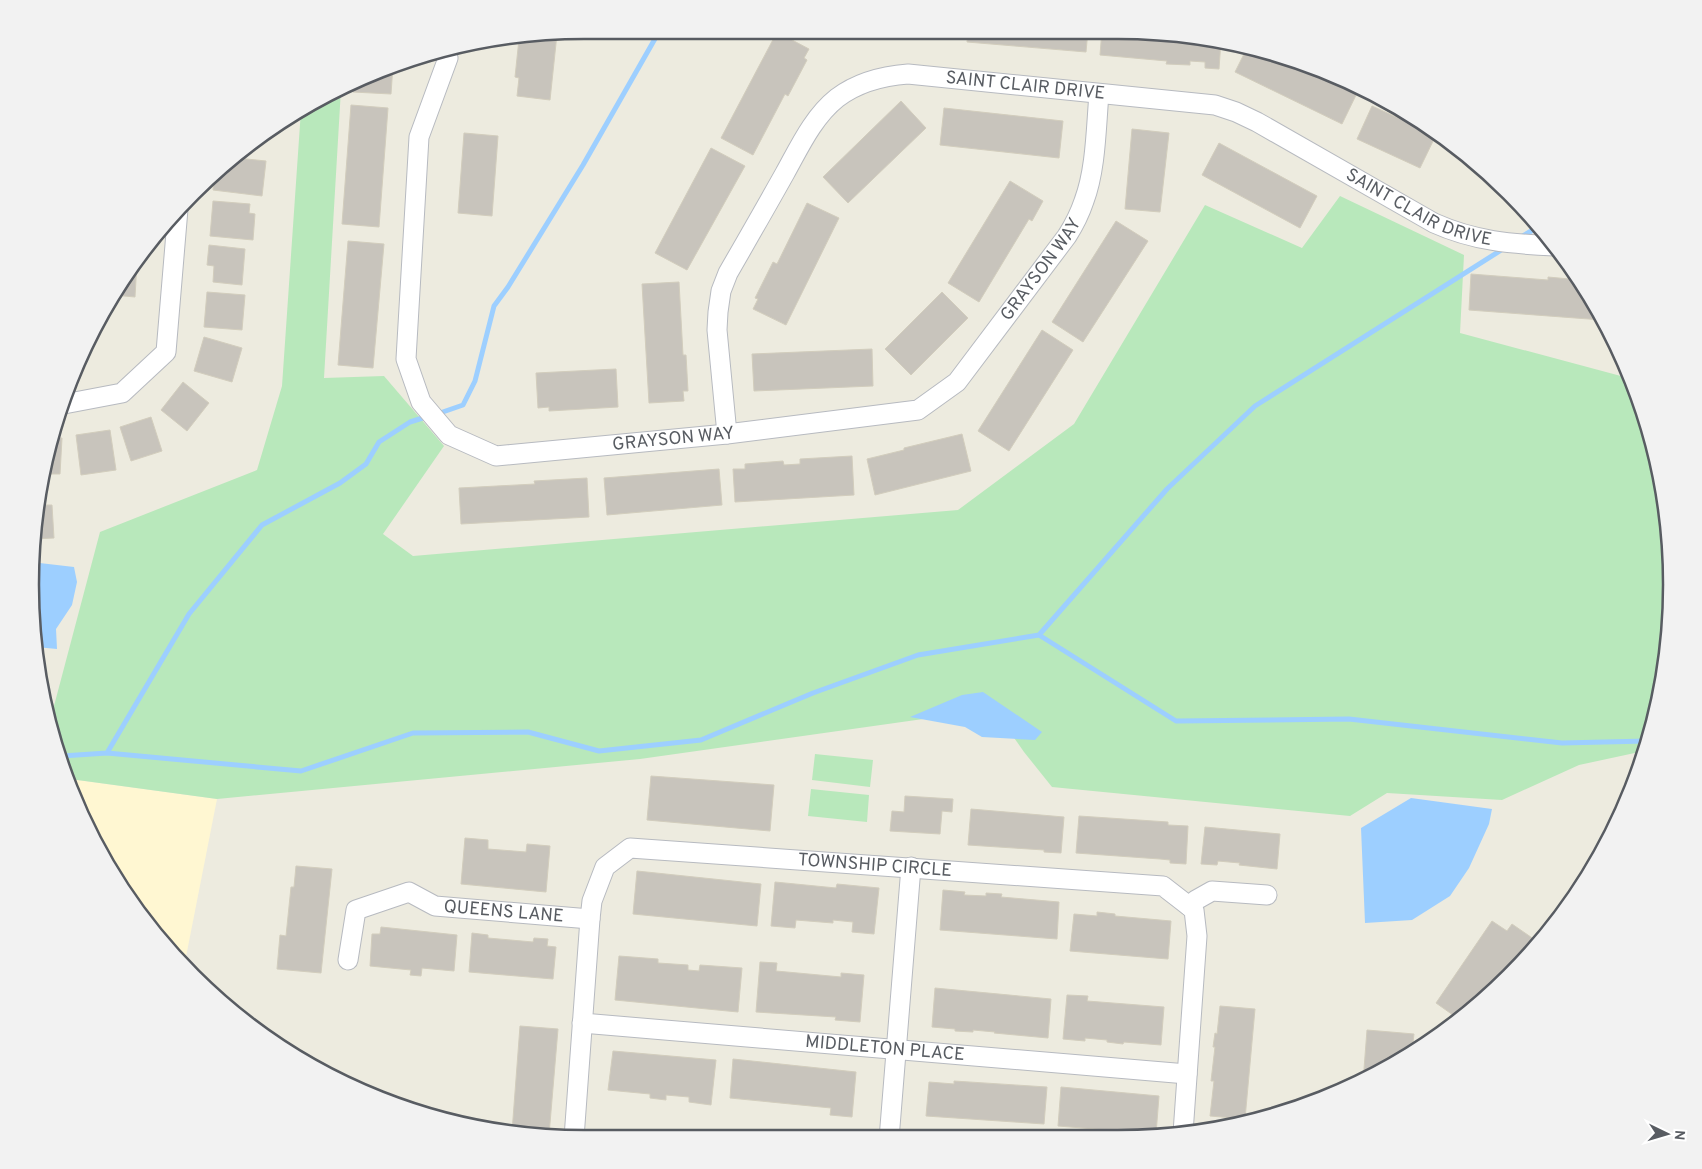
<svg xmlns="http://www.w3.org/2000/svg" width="1702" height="1169" viewBox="0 0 1702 1169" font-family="Overpass,sans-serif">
<rect width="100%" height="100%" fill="#edebdf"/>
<path fill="#fff7d2" d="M 70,779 L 217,799 L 184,967 L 124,893 L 87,830 Z"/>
<path fill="#b8e8bb" d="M 341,89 L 324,378 L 384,376 L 444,446 L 383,534 L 413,556 L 958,510 L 1074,424 L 1205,205 L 1302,248 L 1340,196 L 1464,255 L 1460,333 L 1632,379 L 1661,477 L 1672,585 L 1661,693 L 1644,751 L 1579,765 L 1502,800 L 1387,793 L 1350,816 L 1052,787 L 1024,752 L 994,709 L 640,759 L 217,799 L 70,779 L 50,721 L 100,532 L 257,470 L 282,386 L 301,110 Z
M 815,754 L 873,760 L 870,787 L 812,780 Z
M 811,789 L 869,795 L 867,822 L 808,816 Z"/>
<path fill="#9dcfff" d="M 31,562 L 74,567 L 77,582 L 72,605 L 56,629 L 57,649 L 36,647 L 30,585 Z
M 983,692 L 1042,732 L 1035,740 L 982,737 L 965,727 L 910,717 L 962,695 Z
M 1411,798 L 1492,809 L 1489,824 L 1469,868 L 1450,896 L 1412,920 L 1365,923 L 1361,828 Z"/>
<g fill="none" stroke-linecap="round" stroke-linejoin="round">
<path stroke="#9dcfff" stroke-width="5" d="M 1521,237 L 1538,227
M 437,414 L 463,405 L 475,381 L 494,306 L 508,287 L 583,165 L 660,30
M 1039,635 L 1176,721 L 1349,719 L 1562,743 L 1647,741
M 107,753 L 189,614 L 262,525 L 340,483 L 366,464 L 379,442 L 410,422 L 429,416
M 62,756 L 107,753 L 301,771 L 413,733 L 528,732 L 599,751 L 701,740 L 813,693 L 918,655 L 1039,635 L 1167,489 L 1255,406 L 1506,247"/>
</g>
<path fill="#c8c4bc" stroke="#d2cdbd" d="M 866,30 L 954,30 L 953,36 L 939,34 L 938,37 Z
M 968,30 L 1088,30 L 1086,52 L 967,42 Z
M 1102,30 L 1118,30 L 1221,40 L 1219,69 L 1205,68 L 1205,62 L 1190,61 L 1190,65 L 1166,64 L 1167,61 L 1100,55 Z
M 777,32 L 809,49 L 804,58 L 807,60 L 788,96 L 785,94 L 753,155 L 721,138 Z
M 557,34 L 550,100 L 517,96 L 519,78 L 515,77 L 519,39 Z
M 1247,48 L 1322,73 L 1358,91 L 1342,124 L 1235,72 Z
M 393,65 L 391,94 L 353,92 L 353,82 L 372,72 Z
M 901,101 L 926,128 L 848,203 L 823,177 Z
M 351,105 L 388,108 L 379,227 L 342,224 Z
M 1372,106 L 1436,135 L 1420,168 L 1357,139 Z
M 944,108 L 1063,121 L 1059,158 L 940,145 Z
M 1132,129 L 1169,133 L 1160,212 L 1125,209 Z
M 464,133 L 498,136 L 492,216 L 458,213 Z
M 1219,143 L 1317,196 L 1300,228 L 1202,175 Z
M 711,148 L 745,166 L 687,270 L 655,253 Z
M 237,158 L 266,161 L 262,196 L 213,190 L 214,178 Z
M 1010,181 L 1043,201 L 1032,221 L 1029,219 L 979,302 L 948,283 Z
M 213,201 L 250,204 L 249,213 L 255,214 L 253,240 L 210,236 Z
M 807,203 L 839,218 L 786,325 L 753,309 L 758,299 L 755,298 L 773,262 L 777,264 Z
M 1116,221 L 1148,241 L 1083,342 L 1052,322 Z
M 348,241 L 384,244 L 373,368 L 338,365 Z
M 209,245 L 245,249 L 242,285 L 213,282 L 214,266 L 207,265 Z
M 137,261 L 135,297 L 113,295 Z
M 1471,274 L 1548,280 L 1548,277 L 1580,280 L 1602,320 L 1469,310 Z
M 679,282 L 683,355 L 686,355 L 688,391 L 683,391 L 684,401 L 649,403 L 642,284 Z
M 207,292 L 245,295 L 242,330 L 204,327 Z
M 942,292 L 968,318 L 911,375 L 885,349 Z
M 1042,330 L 1073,350 L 1009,451 L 978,431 Z
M 204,337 L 242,348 L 232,382 L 194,371 Z
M 872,349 L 873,386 L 754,391 L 752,354 Z
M 616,369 L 618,407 L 549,411 L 549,407 L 538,408 L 536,373 Z
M 183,382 L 209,403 L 187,431 L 161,410 Z
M 151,417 L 162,451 L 131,461 L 120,427 Z
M 110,430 L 116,470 L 81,475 L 76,435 Z
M 962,434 L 971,471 L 875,495 L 867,459 L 904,450 L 904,448 Z
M 55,438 L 62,438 L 60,474 L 45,474 Z
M 852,456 L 854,495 L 735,502 L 733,469 L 745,469 L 745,464 L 783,461 L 784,465 L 800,464 L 800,459 Z
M 719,469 L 722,505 L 607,515 L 604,478 Z
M 587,478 L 589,517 L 461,524 L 459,488 L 535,484 L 534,481 Z
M 37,505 L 52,505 L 54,538 L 33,539 Z
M 651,776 L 774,785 L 770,831 L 647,820 Z
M 905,796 L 953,799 L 952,812 L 942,811 L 940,834 L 890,831 L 892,811 L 904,812 Z
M 971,809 L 1064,817 L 1061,853 L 1044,852 L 1044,850 L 968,845 Z
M 1079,816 L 1168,822 L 1168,825 L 1188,826 L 1186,864 L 1170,863 L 1170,860 L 1160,859 L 1076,853 Z
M 1205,827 L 1280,834 L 1277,869 L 1239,865 L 1240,863 L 1218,861 L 1217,865 L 1201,864 Z
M 465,838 L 488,840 L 488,849 L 526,852 L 527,844 L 550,846 L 546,892 L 461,884 Z
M 296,866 L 332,869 L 321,973 L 277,969 L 280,935 L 286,936 L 291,887 L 294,887 Z
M 637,871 L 761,884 L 757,926 L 633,914 Z
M 775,882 L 836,888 L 837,884 L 879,888 L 874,934 L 852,932 L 853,922 L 833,920 L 833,923 L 796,920 L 795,928 L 771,926 Z
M 943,890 L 965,892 L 964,895 L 986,896 L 986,893 L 1002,894 L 1001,897 L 1059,902 L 1057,939 L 940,930 Z
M 1097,912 L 1115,914 L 1115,916 L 1171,921 L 1168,959 L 1070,951 L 1074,914 L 1097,916 Z
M 1492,921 L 1507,931 L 1512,924 L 1538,942 L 1509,977 L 1460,1020 L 1436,1003 Z
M 381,927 L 457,935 L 454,971 L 422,968 L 421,976 L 410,975 L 411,970 L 370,966 L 372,934 L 380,934 Z
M 472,933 L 488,935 L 488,938 L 533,942 L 534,938 L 548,939 L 547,946 L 556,947 L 553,979 L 469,972 Z
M 619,956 L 658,959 L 658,963 L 688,965 L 688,970 L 699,971 L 700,965 L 742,968 L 738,1012 L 615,1000 Z
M 760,962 L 777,963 L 776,971 L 841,977 L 841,973 L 864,975 L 860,1022 L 835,1020 L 836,1017 L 756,1012 Z
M 935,988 L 1051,999 L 1048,1038 L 994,1033 L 995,1032 L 973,1030 L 973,1032 L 955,1031 L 955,1029 L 932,1027 Z
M 1067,995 L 1088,996 L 1087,1001 L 1164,1007 L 1161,1045 L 1124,1042 L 1123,1044 L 1107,1042 L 1107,1040 L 1085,1038 L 1085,1041 L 1063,1039 Z
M 1220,1006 L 1255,1009 L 1245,1119 L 1210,1116 L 1214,1081 L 1211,1081 L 1215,1047 L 1213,1047 L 1215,1033 L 1217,1034 Z
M 520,1026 L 558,1029 L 549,1135 L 512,1132 Z
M 1367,1030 L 1414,1034 L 1412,1051 L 1363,1082 Z
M 613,1051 L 716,1060 L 711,1105 L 689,1102 L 689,1097 L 666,1095 L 666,1100 L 650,1098 L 650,1094 L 608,1090 Z
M 733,1059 L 856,1072 L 852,1117 L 830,1115 L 831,1108 L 730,1098 Z
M 954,1081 L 1047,1087 L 1044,1124 L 926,1116 L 929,1082 L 954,1084 Z
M 1061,1087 L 1159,1096 L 1156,1134 L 1058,1126 Z"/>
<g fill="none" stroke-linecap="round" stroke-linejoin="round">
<defs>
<g id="street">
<path id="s1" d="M 448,58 L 419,137 L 406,359 L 421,402 L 449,435 L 496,456 L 727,434 L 918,410 L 957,382 L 1067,236 C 1074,225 1080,213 1084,201 C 1096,169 1096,128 1099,94"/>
<path d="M 64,404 L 122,393 L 166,352 L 178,209"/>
<path id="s2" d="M 727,434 L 717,330 L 718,312 L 721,291 L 728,273 C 747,240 766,207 785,173 C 799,148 813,117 837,98 C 858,82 882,76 908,74 L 1215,105 L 1236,112 L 1257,122 L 1434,223 C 1474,241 1511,244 1554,246"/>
<path d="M 1189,906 L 1196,900 L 1212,891 L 1267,895"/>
<path id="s3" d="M 348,960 L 356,910 L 409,892 L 435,906 L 590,919"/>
<path id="s4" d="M 582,1023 L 1187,1074"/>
<path id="s5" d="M 574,1138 L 590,919 L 592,901 L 605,867 L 630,848 L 1163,886 L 1194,910 L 1197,936 L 1183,1133"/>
<path d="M 889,1139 L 911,867"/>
</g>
</defs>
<use href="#street" stroke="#b7bac0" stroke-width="21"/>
<use href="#street" stroke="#fff" stroke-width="19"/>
</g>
<g text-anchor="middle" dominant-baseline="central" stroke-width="4" stroke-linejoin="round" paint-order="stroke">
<g font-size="18" fill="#585c62" stroke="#fff">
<text stroke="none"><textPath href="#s2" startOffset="564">SAINT CLAIR DRIVE</textPath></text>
<text stroke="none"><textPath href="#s2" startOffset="984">SAINT CLAIR DRIVE</textPath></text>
<text stroke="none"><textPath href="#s1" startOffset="1060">GRAYSON WAY</textPath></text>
<text stroke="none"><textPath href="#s1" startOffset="625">GRAYSON WAY</textPath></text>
<text stroke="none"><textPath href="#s5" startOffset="551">TOWNSHIP CIRCLE</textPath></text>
<text stroke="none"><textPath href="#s3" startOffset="205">QUEENS LANE</textPath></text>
<text stroke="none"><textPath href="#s4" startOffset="304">MIDDLETON PLACE</textPath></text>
</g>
</g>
<path d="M0 0H1702V1169H0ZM584 39H1118A545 545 0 0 1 1663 584V585A545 545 0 0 1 1118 1130H584A545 545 0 0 1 39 585V584A545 545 0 0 1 584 39Z" fill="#f2f2f2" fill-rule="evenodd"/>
<path fill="none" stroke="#585c62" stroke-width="2.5" d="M584 39H1118A545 545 0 0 1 1663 584V585A545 545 0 0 1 1118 1130H584A545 545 0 0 1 39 585V584A545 545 0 0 1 584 39Z"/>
<g transform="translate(1667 1134) rotate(95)" stroke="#ffffff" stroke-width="4" paint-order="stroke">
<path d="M0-4L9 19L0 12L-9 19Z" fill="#585c62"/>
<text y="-8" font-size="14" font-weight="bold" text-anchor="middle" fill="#585c62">N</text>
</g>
</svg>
